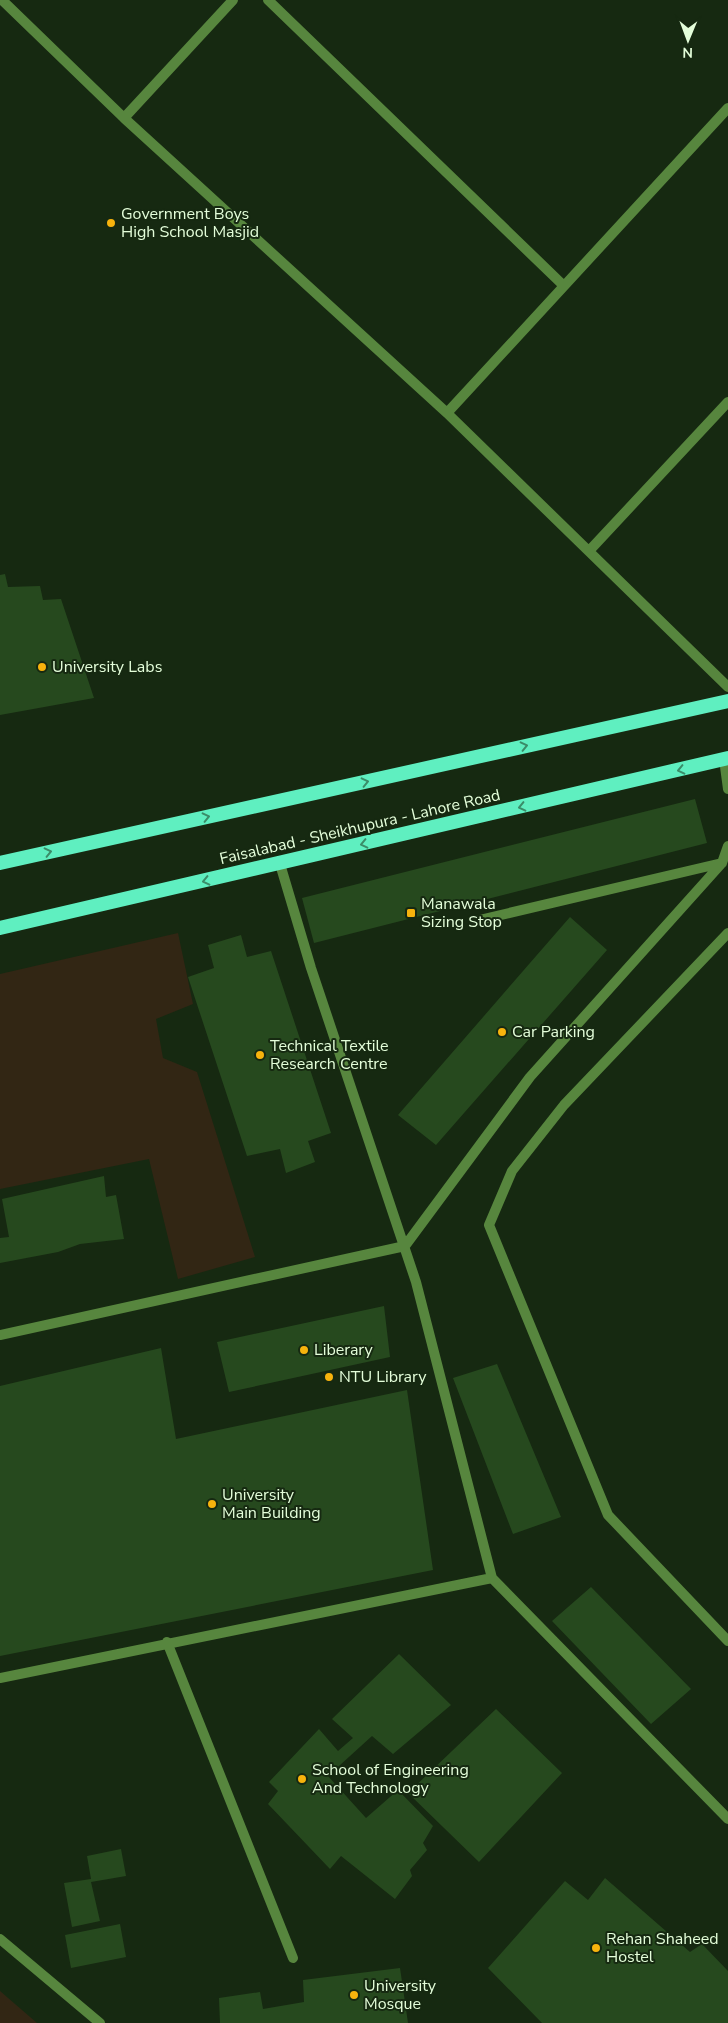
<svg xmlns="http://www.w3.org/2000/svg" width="728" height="2023" viewBox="0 0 728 2023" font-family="'Nunito Sans',sans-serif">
<rect width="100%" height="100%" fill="#162911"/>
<path fill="#322614" d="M 178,933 L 193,1004 L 156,1019 L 163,1058 L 197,1072 L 255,1257 L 178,1279 L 149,1159 L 0,1189 L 0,974 Z
M 0,1991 L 37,2023 L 0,2023 Z"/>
<path fill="#26491e" d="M 5,574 L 8,587 L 40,586 L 43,600 L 61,599 L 94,698 L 0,715 L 0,575 Z
M 695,799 L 707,843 L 314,943 L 302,898 Z
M 570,917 L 607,950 L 436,1145 L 398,1115 Z
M 241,935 L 247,957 L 271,951 L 331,1133 L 308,1141 L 315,1162 L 286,1173 L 280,1149 L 247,1156 L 188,977 L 214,968 L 208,945 Z
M 104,1176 L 106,1197 L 116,1195 L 124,1239 L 80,1244 L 58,1252 L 0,1263 L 0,1238 L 9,1237 L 2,1199 Z
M 384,1306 L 390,1357 L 229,1392 L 217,1342 Z
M 161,1348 L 176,1439 L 407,1390 L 433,1570 L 0,1656 L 0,1386 Z
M 497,1364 L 561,1517 L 513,1534 L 453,1378 Z
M 591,1587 L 691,1689 L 651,1724 L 552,1621 Z
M 399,1654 L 451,1705 L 393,1754 L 372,1736 L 328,1776 L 366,1818 L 398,1790 L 433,1826 L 423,1843 L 427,1850 L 410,1870 L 412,1876 L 395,1899 L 341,1856 L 330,1869 L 268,1804 L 278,1791 L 269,1782 L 319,1729 L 338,1751 L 353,1738 L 332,1719 Z
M 496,1709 L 562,1773 L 479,1862 L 408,1793 Z
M 121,1849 L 126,1876 L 91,1882 L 100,1921 L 72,1927 L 64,1883 L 91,1879 L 87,1856 Z
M 605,1878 L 690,1952 L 702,1944 L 728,1971 L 728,2023 L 542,2023 L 488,1968 L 565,1881 L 588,1900 Z
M 120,1924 L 126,1957 L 71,1968 L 65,1935 Z
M 400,1968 L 408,2023 L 220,2023 L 219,1998 L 260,1992 L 263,2009 L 304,2002 L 303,1980 Z"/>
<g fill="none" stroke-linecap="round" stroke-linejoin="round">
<path stroke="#57863e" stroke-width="10" d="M 2,0 L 124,118 L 447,413 L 728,687
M 268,0 L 564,286
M 124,118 L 233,0
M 447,413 L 728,108
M 589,551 L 728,402
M 724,759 L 728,789
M 280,864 L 311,968 L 416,1282 L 492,1578 L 728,1819
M 475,921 L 722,863
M 728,933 L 564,1105 L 512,1171 L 489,1225 L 608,1515 L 728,1641
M 0,1335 L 405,1246 L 530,1077 L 722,863 L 728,846
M 167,1642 L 293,1958
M 0,1678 L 492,1578
M 0,1939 L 100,2023"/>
<path stroke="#5fefc0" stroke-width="14" d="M 0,863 L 728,701
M 0,928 L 728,758"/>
</g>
<defs><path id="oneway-chevron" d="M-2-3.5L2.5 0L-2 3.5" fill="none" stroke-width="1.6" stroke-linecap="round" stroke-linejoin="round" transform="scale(1.25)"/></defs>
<g stroke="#3a8c68">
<use href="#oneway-chevron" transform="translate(524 746) rotate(-13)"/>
<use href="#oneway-chevron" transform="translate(681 770) rotate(167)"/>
<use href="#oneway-chevron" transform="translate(365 782) rotate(-13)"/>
<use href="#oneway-chevron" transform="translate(522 807) rotate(167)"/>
<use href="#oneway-chevron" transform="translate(206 817) rotate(-13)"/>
<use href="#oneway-chevron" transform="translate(364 844) rotate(167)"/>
<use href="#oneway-chevron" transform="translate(48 852) rotate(-13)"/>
<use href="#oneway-chevron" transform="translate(206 881) rotate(167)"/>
</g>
<g fill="#f7b30d" stroke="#162911" stroke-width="2">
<circle cx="111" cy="223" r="5"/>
<circle cx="42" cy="667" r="5"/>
<rect x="406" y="908" width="10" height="10" rx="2.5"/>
<circle cx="502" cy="1032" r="5"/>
<circle cx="260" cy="1055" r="5"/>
<circle cx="304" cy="1350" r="5"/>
<circle cx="329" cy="1377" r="5"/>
<circle cx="212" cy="1504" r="5"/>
<circle cx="302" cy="1779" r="5"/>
<circle cx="596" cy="1948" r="5"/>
<circle cx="354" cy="1995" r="5"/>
</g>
<g text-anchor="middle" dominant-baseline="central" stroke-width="4" stroke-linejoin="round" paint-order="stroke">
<g font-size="16" fill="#e4feda" stroke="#162911" text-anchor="start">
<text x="121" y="214">Government Boys<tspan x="121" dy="18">High School Masjid</tspan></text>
<text x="52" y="667">University Labs</text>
<text x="421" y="904">Manawala<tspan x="421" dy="18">Sizing Stop</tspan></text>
<text x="512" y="1032">Car Parking</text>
<text x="270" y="1046">Technical Textile<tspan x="270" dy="18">Research Centre</tspan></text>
<text x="314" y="1350">Liberary</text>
<text x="339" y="1377">NTU Library</text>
<text x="222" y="1495">University<tspan x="222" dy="18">Main Building</tspan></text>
<text x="312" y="1770">School of Engineering<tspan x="312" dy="18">And Technology</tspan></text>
<text x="606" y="1939">Rehan Shaheed<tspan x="606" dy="18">Hostel</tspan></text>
<text x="364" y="1986">University<tspan x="364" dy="18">Mosque</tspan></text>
</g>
<g font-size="16" fill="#e4feda" stroke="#162911">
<text transform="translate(360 827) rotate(-13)">Faisalabad - Sheikhupura - Lahore Road</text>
</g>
</g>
<g transform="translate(688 40) rotate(181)" stroke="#162911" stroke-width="4" paint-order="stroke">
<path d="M0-4L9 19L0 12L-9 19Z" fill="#e4feda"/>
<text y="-8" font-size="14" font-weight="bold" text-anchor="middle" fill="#e4feda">N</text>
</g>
</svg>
